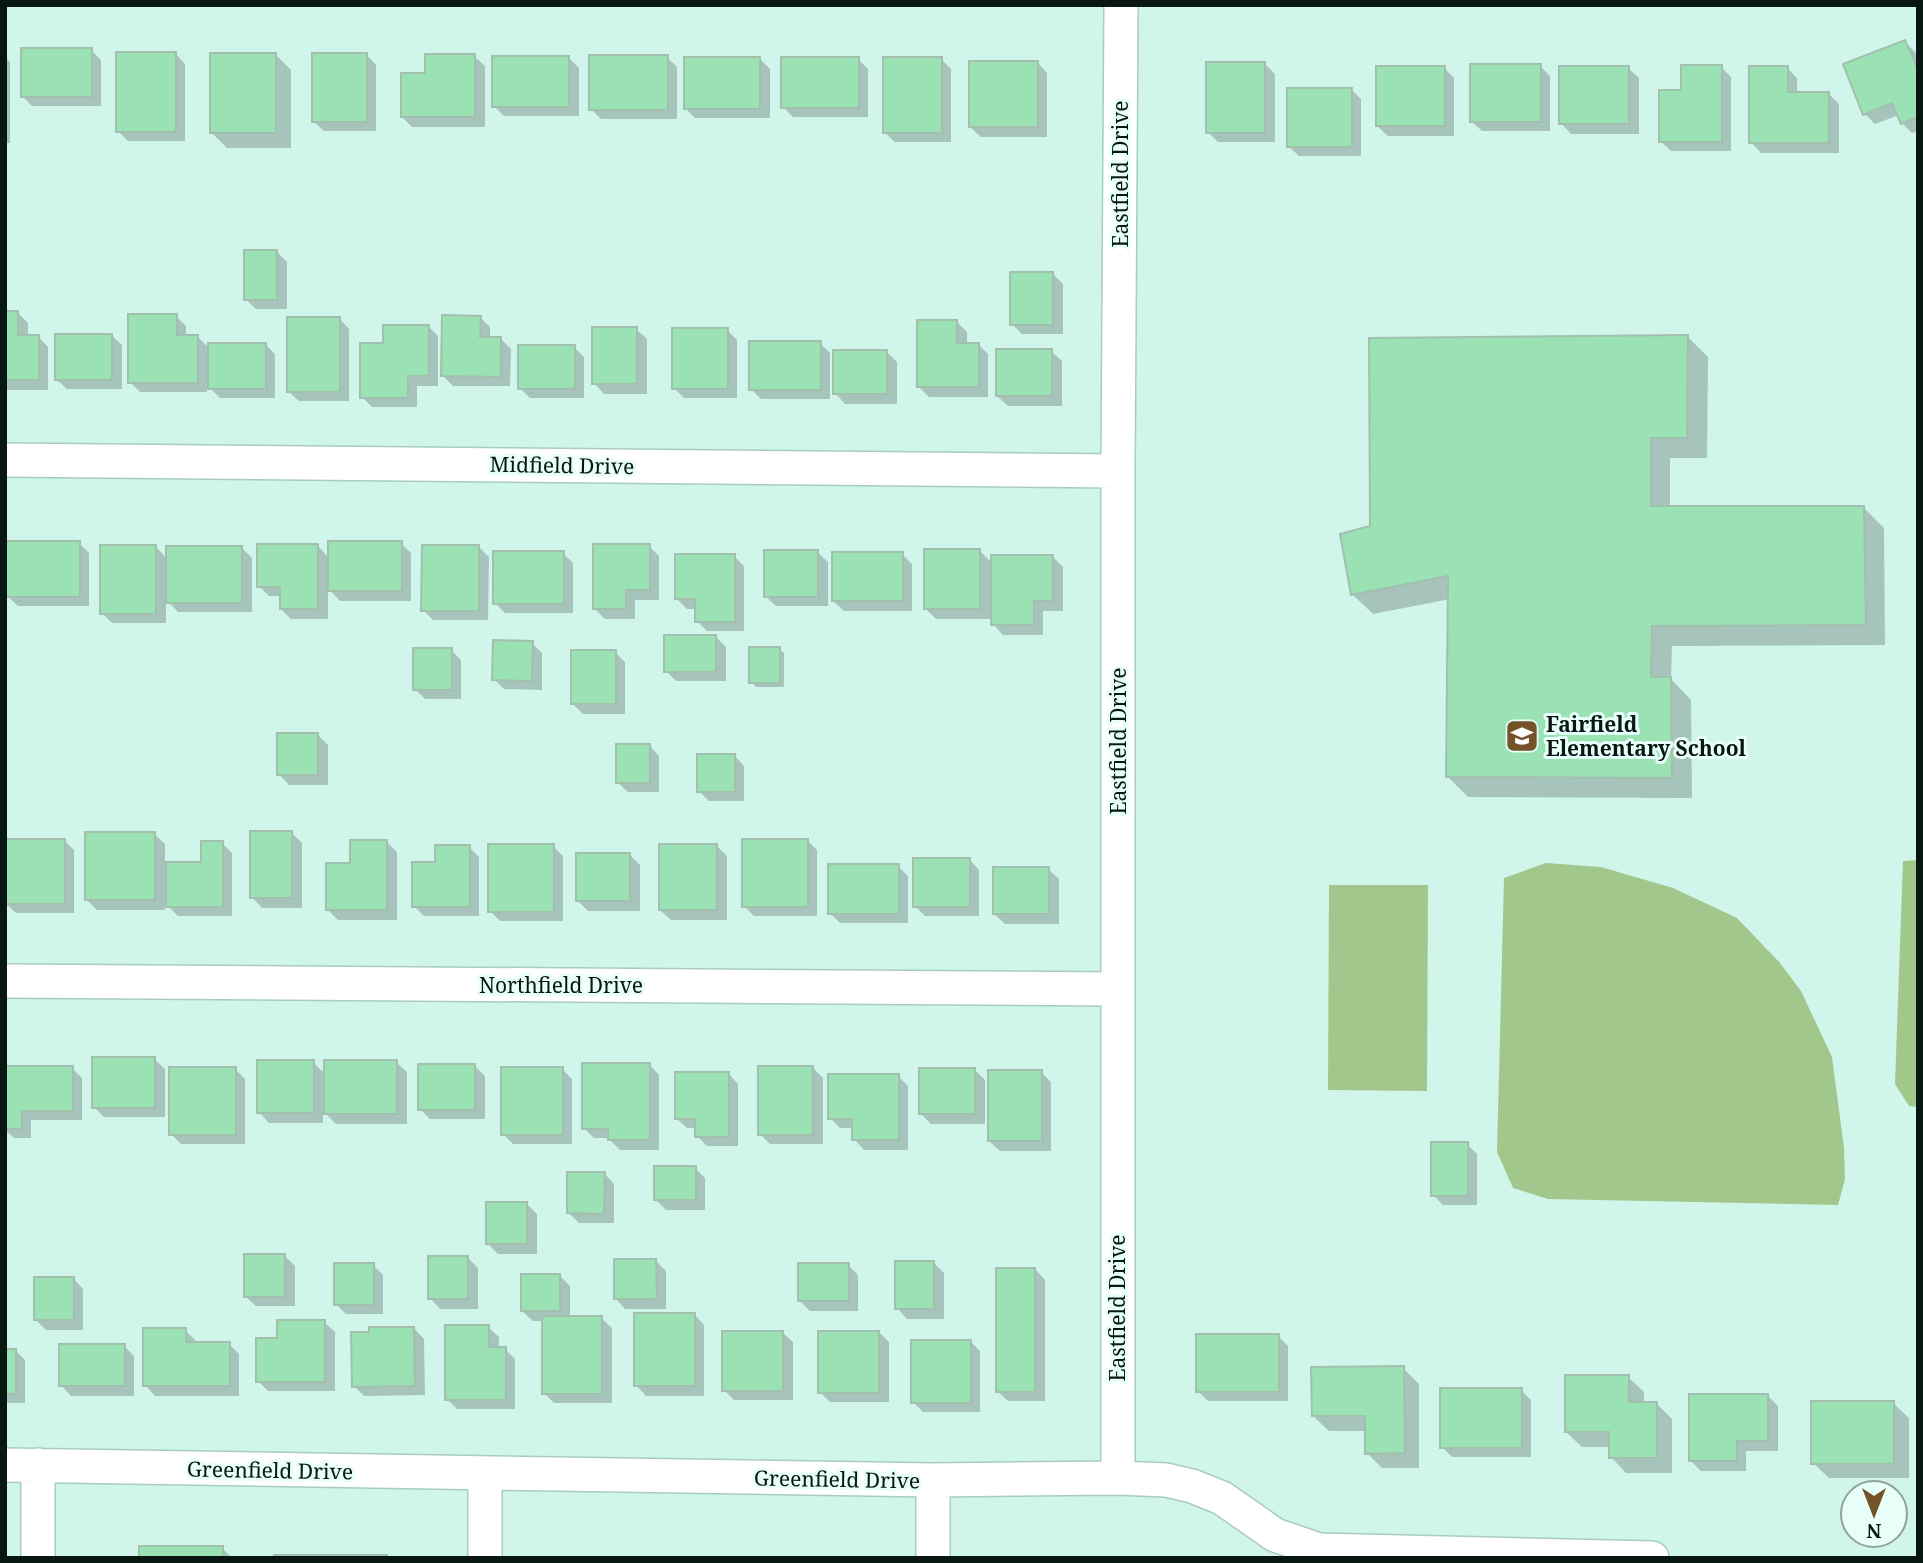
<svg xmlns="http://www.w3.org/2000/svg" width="1923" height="1563" viewBox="0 0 1923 1563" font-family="'Noto Serif',serif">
<rect width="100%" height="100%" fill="#d0f5eb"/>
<path fill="#a2c78d" d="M 1918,860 L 1918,1107 L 1909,1106 L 1895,1084 L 1903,861 Z
M 1546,863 L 1601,867 L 1673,888 L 1737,918 L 1780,963 L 1801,991 L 1832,1057 L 1844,1148 L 1845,1179 L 1838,1205 L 1548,1199 L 1513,1188 L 1497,1152 L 1504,878 Z
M 1329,885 L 1428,885 L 1427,1091 L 1328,1090 Z"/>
<path fill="#0003" d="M 1905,42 L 1915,52 L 1918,59 L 1918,131 L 1912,133 L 1902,123 L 1899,115 L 1875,124 L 1865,114 Z
M 91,50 L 101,60 L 101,106 L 32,106 L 22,96 Z
M 175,53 L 185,64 L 185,141 L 128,141 L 118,131 Z
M 275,54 L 291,70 L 291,148 L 227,148 L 211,132 Z
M 366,54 L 376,65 L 376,131 L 324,131 L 313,121 Z
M 474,56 L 485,66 L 485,127 L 412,127 L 402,117 L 426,75 Z
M 5,57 L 10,62 L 10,143 L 5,143 Z
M 667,57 L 677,67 L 677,119 L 601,119 L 591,109 Z
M 569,58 L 579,68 L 579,116 L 504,116 L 494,106 Z
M 760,59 L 770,69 L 770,118 L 695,118 L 685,108 Z
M 858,59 L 868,69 L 868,117 L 793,117 L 783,107 Z
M 941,59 L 951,69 L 951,142 L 895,142 L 884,132 Z
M 1037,62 L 1047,73 L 1047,137 L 981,137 L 970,127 Z
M 1264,63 L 1275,74 L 1275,142 L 1218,142 L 1208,132 Z
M 1540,66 L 1550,76 L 1550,131 L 1482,131 L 1471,121 Z
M 1721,67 L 1731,77 L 1731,151 L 1671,151 L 1660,141 L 1683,92 Z
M 1444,68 L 1454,78 L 1454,136 L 1388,136 L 1377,126 Z
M 1628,68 L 1639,78 L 1639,134 L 1571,134 L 1561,123 Z
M 1787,68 L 1797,78 L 1797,94 L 1829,94 L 1839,104 L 1839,153 L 1761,153 L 1751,142 Z
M 1351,89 L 1361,99 L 1361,156 L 1299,156 L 1288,146 Z
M 277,252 L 287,262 L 287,309 L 256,309 L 245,299 Z
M 1053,274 L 1063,284 L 1063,334 L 1022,334 L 1012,324 Z
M 5,313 L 18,313 L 28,323 L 28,336 L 38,336 L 48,347 L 48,390 L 5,390 Z
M 176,316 L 186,326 L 186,336 L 197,336 L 210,349 L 265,344 L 275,354 L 275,398 L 220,398 L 207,385 L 207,392 L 140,392 L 130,382 Z
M 480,317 L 490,327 L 490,339 L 501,339 L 511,349 L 510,386 L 453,386 L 443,376 Z
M 339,318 L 349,329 L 349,401 L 299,401 L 288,391 Z
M 957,322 L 967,332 L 967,344 L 978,344 L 988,354 L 988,397 L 929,397 L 919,387 Z
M 428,326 L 438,336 L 438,386 L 417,386 L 417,407 L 372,407 L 362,397 L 385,344 Z
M 636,329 L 647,339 L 647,394 L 604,394 L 594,383 Z
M 727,330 L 737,340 L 737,398 L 684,398 L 674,388 Z
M 111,335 L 122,345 L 122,389 L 67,389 L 56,379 Z
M 1687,336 L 1708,357 L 1707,458 L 1670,458 L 1670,508 L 1864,508 L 1884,528 L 1885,645 L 1672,646 L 1671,679 L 1691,700 L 1692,798 L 1468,797 L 1448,777 L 1450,599 L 1373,614 L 1352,594 Z
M 820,343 L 830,353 L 830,399 L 761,399 L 751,389 Z
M 574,347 L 584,357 L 584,398 L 530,398 L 520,388 Z
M 1051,351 L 1062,361 L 1062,406 L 1008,406 L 997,396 Z
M 887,352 L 897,362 L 897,404 L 845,404 L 835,393 Z
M 79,543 L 89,553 L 89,606 L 18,606 L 5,594 L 5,555 L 8,557 Z
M 401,543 L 411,553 L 411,601 L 340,601 L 328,588 L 328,619 L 291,619 L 281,609 L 281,596 L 269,596 L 259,586 L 318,546 L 330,559 Z
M 649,546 L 659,556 L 659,600 L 635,600 L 635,619 L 605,619 L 595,609 Z
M 156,547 L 168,560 L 242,548 L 252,558 L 252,612 L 178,612 L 166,599 L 166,623 L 112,623 L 102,613 Z
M 479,547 L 489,557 L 488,620 L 433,620 L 423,610 Z
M 979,550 L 990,561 L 990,619 L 936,619 L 926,609 Z
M 817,552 L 828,562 L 828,606 L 776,606 L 765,596 Z
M 563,553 L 573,563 L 573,613 L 505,613 L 495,603 Z
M 902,554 L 912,564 L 912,611 L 844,611 L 833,601 Z
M 734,556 L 744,566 L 744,631 L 707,631 L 697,621 L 697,609 L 687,609 L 676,598 Z
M 1053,557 L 1063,567 L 1063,611 L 1043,611 L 1043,635 L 1003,635 L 993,624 Z
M 716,637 L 726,647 L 726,681 L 676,681 L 666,671 Z
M 532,643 L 542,653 L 542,690 L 504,689 L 494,679 Z
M 779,649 L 784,653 L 784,687 L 756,687 L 751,682 Z
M 451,650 L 461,660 L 461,699 L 425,699 L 415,689 Z
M 615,652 L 625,662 L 625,714 L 583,714 L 573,704 Z
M 318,735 L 328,745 L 328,785 L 289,785 L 279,774 Z
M 649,745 L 659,756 L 659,792 L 628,792 L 617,782 Z
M 734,755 L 744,766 L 744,801 L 709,801 L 699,791 Z
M 291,832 L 302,843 L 302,908 L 262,908 L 252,897 Z
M 154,834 L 165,844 L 165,864 L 203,864 L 222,843 L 232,853 L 232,916 L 178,916 L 165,903 L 165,910 L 97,910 L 87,900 Z
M 64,840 L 74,850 L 74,913 L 16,913 L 5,903 Z
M 807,840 L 817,850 L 817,916 L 754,916 L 744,906 Z
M 386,841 L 397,852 L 397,920 L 338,920 L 328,910 L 352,865 Z
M 553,846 L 563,856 L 563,921 L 500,921 L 490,911 Z
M 717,846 L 727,856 L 727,920 L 671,920 L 660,910 Z
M 469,847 L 479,857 L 479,916 L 424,916 L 414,906 L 436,864 Z
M 630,855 L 640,865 L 640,911 L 588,911 L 578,901 Z
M 969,859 L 979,870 L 979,916 L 925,916 L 915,906 Z
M 898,866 L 908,876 L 908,923 L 840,923 L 830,913 Z
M 1048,869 L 1059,879 L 1059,924 L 1005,924 L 994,914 Z
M 154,1059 L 165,1069 L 165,1117 L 104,1117 L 94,1107 Z
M 313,1062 L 326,1075 L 396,1062 L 407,1072 L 407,1124 L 336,1124 L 323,1111 L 323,1123 L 269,1123 L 259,1112 Z
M 649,1064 L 659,1075 L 659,1150 L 620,1150 L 608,1138 L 594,1138 L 584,1128 Z
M 474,1065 L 485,1076 L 485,1119 L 430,1119 L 420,1109 Z
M 5,1068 L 72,1068 L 82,1078 L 82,1120 L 31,1120 L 31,1138 L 14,1138 L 5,1130 Z
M 813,1068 L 823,1078 L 823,1144 L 770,1144 L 760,1134 Z
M 235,1069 L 245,1079 L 245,1144 L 181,1144 L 171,1134 Z
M 562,1069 L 572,1079 L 572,1144 L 513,1144 L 503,1134 Z
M 975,1070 L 985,1080 L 985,1124 L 931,1124 L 921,1114 Z
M 1041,1072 L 1051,1082 L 1051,1151 L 1000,1151 L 989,1141 Z
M 728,1073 L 738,1084 L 738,1146 L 707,1146 L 697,1136 L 697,1128 L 687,1128 L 676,1118 Z
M 898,1076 L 908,1086 L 908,1150 L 864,1150 L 854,1139 L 854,1128 L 840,1128 L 830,1118 Z
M 1467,1144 L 1477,1154 L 1477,1205 L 1443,1205 L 1433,1195 Z
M 695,1168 L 705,1178 L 705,1210 L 666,1210 L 656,1200 Z
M 604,1173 L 614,1184 L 614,1223 L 579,1223 L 568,1212 Z
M 527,1204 L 537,1214 L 537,1254 L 498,1254 L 487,1243 Z
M 285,1256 L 295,1266 L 295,1306 L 256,1306 L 245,1296 Z
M 468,1258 L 478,1268 L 478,1309 L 440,1309 L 430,1298 Z
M 655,1260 L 666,1271 L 666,1309 L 625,1309 L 615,1298 Z
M 934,1263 L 944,1273 L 944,1319 L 907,1319 L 897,1308 Z
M 373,1265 L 383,1275 L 383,1314 L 346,1314 L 336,1304 Z
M 848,1265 L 858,1275 L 858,1311 L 810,1311 L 800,1301 Z
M 1035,1269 L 1045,1280 L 1045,1401 L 1008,1401 L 997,1391 Z
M 560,1276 L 570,1286 L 570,1318 L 601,1318 L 612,1328 L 612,1403 L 554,1403 L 544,1393 L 544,1321 L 533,1321 L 522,1311 Z
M 73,1278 L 83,1289 L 83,1330 L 46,1330 L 36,1320 Z
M 694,1314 L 704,1325 L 704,1396 L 646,1396 L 636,1385 Z
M 324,1322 L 335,1332 L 335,1391 L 268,1391 L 258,1381 Z
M 488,1327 L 499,1337 L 499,1349 L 505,1349 L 515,1359 L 515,1409 L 457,1409 L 447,1399 Z
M 414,1328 L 424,1339 L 425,1395 L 364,1396 L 354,1386 Z
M 185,1330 L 195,1340 L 195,1344 L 229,1344 L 239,1354 L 239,1396 L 155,1396 L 145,1385 Z
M 782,1332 L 793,1342 L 793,1400 L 734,1400 L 724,1390 Z
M 879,1332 L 889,1342 L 889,1402 L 830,1402 L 820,1392 Z
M 1278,1336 L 1288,1346 L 1288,1401 L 1208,1401 L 1198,1391 Z
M 970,1341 L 980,1351 L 980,1412 L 923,1412 L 913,1402 Z
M 124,1346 L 134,1356 L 134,1396 L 71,1396 L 61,1385 Z
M 5,1350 L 15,1350 L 25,1360 L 25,1403 L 5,1403 Z
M 1403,1368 L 1419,1384 L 1419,1468 L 1382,1468 L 1367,1453 L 1367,1431 L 1329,1431 L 1313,1416 Z
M 1628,1377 L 1644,1392 L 1644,1404 L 1657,1404 L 1672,1419 L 1672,1473 L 1626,1473 L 1611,1457 L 1611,1447 L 1582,1447 L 1566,1432 Z
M 1521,1390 L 1531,1400 L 1531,1457 L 1452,1457 L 1442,1447 Z
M 1768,1396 L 1778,1406 L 1778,1451 L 1746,1451 L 1746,1471 L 1701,1471 L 1691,1461 Z
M 1893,1403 L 1909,1418 L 1909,1478 L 1829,1478 L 1813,1463 Z
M 222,1548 L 232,1558 L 141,1558 Z"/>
<path fill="#9ae1b4" stroke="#a3bfad" stroke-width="2" d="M 1905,40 L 1918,70 L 1918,117 L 1901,124 L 1892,103 L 1863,115 L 1843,64 Z
M 21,48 L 92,48 L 92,97 L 21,97 Z
M 116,52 L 176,52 L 176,132 L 116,132 Z
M 210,53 L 276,53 L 276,133 L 210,133 Z
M 312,53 L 367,53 L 367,122 L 312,122 Z
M 425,54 L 475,54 L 475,117 L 401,117 L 401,73 L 425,73 Z
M 589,55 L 668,55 L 668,110 L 589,110 Z
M 492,56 L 569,56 L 569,107 L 492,107 Z
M 684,57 L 760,57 L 760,109 L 684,109 Z
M 781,57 L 859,57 L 859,108 L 781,108 Z
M 883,57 L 942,57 L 942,133 L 883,133 Z
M 969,61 L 1038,61 L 1038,127 L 969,127 Z
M 1206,62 L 1265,62 L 1265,133 L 1206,133 Z
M 1470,64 L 1541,64 L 1541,122 L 1470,122 Z
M 1681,65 L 1722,65 L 1722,142 L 1659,142 L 1659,90 L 1681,90 Z
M 1376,66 L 1445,66 L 1445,126 L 1376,126 Z
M 1559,66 L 1629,66 L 1629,124 L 1559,124 Z
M 1749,66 L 1788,66 L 1788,92 L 1829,92 L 1829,143 L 1749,143 Z
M 1287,88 L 1352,88 L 1352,147 L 1287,147 Z
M 244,250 L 277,250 L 277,300 L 244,300 Z
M 1010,272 L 1053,272 L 1053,325 L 1010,325 Z
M 5,311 L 18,311 L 18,335 L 39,335 L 39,380 L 5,380 Z
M 128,314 L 177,314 L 177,335 L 198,335 L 198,383 L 128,383 Z
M 442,315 L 481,316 L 480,337 L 501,337 L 501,377 L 441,376 Z
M 287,317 L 340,317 L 340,392 L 287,392 Z
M 917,320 L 957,320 L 957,343 L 979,343 L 979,387 L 917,387 Z
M 383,325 L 429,325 L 429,376 L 408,376 L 408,398 L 360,398 L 360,343 L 383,343 Z
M 592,327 L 637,327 L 637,384 L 592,384 Z
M 672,328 L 728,328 L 728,389 L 672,389 Z
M 55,334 L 112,334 L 112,380 L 55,380 Z
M 1688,335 L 1687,438 L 1651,438 L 1651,506 L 1864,506 L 1866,625 L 1652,626 L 1651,677 L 1671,677 L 1672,778 L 1446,777 L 1448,576 L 1351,595 L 1340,534 L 1370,526 L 1369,338 Z
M 749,341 L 821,341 L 821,390 L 749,390 Z
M 208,343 L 266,343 L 266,389 L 208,389 Z
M 518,345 L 575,345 L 575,389 L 518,389 Z
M 996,349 L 1052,349 L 1052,396 L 996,396 Z
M 833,350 L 887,350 L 887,394 L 833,394 Z
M 6,541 L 80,541 L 80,597 L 6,597 Z
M 328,541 L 402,541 L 402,591 L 328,591 Z
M 257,544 L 318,544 L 318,609 L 280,609 L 280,587 L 257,587 Z
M 593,544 L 650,544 L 650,590 L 626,590 L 626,609 L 593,609 Z
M 100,545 L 156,545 L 156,614 L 100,614 Z
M 422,545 L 479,545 L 479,611 L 421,611 Z
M 166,546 L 242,546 L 242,603 L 166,603 Z
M 924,549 L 980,549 L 980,609 L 924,609 Z
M 764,550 L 818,550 L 818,597 L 764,597 Z
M 493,551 L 564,551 L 564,604 L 493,604 Z
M 832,552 L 903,552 L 903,601 L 832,601 Z
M 675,554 L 735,554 L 735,622 L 695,622 L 695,599 L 675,599 Z
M 991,555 L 1053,555 L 1053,601 L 1034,601 L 1034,625 L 991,625 Z
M 664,635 L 716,635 L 716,672 L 664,672 Z
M 493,640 L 533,641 L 532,681 L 492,680 Z
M 749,647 L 780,647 L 780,683 L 749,683 Z
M 413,648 L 452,648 L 452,690 L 413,690 Z
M 571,650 L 616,650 L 616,704 L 571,704 Z
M 277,733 L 318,733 L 318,775 L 277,775 Z
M 616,744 L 650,744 L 650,783 L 616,783 Z
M 697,754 L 735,754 L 735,792 L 697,792 Z
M 250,831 L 292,831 L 292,898 L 250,898 Z
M 85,832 L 155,832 L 155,900 L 85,900 Z
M 5,839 L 65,839 L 65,904 L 5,904 Z
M 742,839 L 808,839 L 808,907 L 742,907 Z
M 350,840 L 387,840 L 387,910 L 326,910 L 326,863 L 350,863 Z
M 201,841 L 223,841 L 223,907 L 166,907 L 166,862 L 201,862 Z
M 488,844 L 554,844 L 554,912 L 488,912 Z
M 659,844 L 717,844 L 717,910 L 659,910 Z
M 435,845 L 470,845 L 470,907 L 412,907 L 412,862 L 435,862 Z
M 576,853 L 630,853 L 630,901 L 576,901 Z
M 913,858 L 970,858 L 970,907 L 913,907 Z
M 828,864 L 899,864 L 899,914 L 828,914 Z
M 993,867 L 1049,867 L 1049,914 L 993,914 Z
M 92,1057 L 155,1057 L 155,1108 L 92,1108 Z
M 257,1060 L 314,1060 L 314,1113 L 257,1113 Z
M 324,1060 L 397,1060 L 397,1114 L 324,1114 Z
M 582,1063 L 650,1063 L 650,1140 L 608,1140 L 608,1129 L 582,1129 Z
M 418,1064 L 475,1064 L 475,1110 L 418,1110 Z
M 5,1066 L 73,1066 L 73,1111 L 22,1111 L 22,1129 L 5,1129 Z
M 758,1066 L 813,1066 L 813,1135 L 758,1135 Z
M 169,1067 L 236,1067 L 236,1135 L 169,1135 Z
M 501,1067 L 563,1067 L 563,1135 L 501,1135 Z
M 919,1068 L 975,1068 L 975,1114 L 919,1114 Z
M 988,1070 L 1042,1070 L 1042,1141 L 988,1141 Z
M 675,1072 L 729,1072 L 729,1137 L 695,1137 L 695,1119 L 675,1119 Z
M 828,1074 L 899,1074 L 899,1140 L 852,1140 L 852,1119 L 828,1119 Z
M 1431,1142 L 1468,1142 L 1468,1196 L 1431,1196 Z
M 654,1166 L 696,1166 L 696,1200 L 654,1200 Z
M 567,1172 L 605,1172 L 604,1214 L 567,1213 Z
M 486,1202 L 527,1202 L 527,1244 L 486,1244 Z
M 244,1254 L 285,1254 L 285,1297 L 244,1297 Z
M 428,1256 L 468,1256 L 468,1299 L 428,1299 Z
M 614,1259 L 656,1259 L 657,1299 L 614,1299 Z
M 895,1261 L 934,1261 L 934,1309 L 895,1309 Z
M 334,1263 L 374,1263 L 374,1305 L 334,1305 Z
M 798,1263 L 849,1263 L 849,1301 L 798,1301 Z
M 996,1268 L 1035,1268 L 1035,1392 L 996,1392 Z
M 521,1274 L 560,1274 L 560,1311 L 521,1311 Z
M 34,1277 L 74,1277 L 74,1320 L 34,1320 Z
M 634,1313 L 695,1313 L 695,1386 L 634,1386 Z
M 542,1316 L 602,1316 L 602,1394 L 542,1394 Z
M 277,1320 L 325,1320 L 325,1382 L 256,1382 L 256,1338 L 277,1338 Z
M 445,1325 L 489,1325 L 489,1347 L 506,1347 L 506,1400 L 445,1400 Z
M 369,1327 L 414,1327 L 415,1386 L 352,1387 L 351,1332 L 369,1332 Z
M 143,1328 L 186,1328 L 186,1342 L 230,1342 L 230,1386 L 143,1386 Z
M 722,1331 L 783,1331 L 783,1391 L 722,1391 Z
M 818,1331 L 879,1331 L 879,1393 L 818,1393 Z
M 1196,1334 L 1279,1334 L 1279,1392 L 1196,1392 Z
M 911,1340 L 971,1340 L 971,1403 L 911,1403 Z
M 59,1344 L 125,1344 L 125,1386 L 59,1386 Z
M 5,1349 L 16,1349 L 16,1394 L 5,1394 Z
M 1404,1366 L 1405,1453 L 1365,1454 L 1365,1416 L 1312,1416 L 1311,1367 Z
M 1565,1375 L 1629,1375 L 1629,1402 L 1657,1402 L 1657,1458 L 1609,1458 L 1609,1432 L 1565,1432 Z
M 1440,1388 L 1522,1388 L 1522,1448 L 1440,1448 Z
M 1689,1394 L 1768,1394 L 1768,1441 L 1737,1441 L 1737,1461 L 1689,1461 Z
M 1811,1401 L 1894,1401 L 1894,1464 L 1811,1464 Z
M 139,1546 L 223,1546 L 223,1558 L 139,1558 Z
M 274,1555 L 387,1555 L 387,1558 L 274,1558 Z"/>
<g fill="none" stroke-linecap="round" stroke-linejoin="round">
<defs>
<path id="minor" d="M 5,460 L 1118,471
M 5,981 L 1117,989
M 5,1465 L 933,1480 L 1118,1478 L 1166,1480 L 1192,1486 L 1222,1498 L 1275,1535 L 1319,1550 L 1652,1558
M 485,1474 L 485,1558
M 1118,1478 L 1118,471 L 1121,5
M 38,1558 L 38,1465
M 933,1558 L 933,1480"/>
</defs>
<use href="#minor" stroke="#a8ccc2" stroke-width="36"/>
<use href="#minor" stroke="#fff" stroke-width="33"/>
</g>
<defs>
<symbol id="school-square" viewBox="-11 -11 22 22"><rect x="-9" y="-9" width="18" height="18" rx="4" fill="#74532a" stroke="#e8fef8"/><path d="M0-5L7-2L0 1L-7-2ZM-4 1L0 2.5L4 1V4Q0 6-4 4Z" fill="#fff"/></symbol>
</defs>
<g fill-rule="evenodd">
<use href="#school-square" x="1503" y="717" width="38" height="38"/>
</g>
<g text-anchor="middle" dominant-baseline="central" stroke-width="6" stroke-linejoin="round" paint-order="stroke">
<g font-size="21" fill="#091713" stroke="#e8fef8">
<text transform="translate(1120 174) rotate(-90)">Eastfield Drive</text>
<text transform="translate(562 465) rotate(1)">Midfield Drive</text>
<text transform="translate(1118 741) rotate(-90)">Eastfield Drive</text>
<text x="561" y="985">Northfield Drive</text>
<text transform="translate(1117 1308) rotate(-90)">Eastfield Drive</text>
<text transform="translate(270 1470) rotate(1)">Greenfield Drive</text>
<text transform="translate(837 1479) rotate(1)">Greenfield Drive</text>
</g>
<g font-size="21" font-weight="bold" fill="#091713" stroke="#e8fef8" text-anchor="start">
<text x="1546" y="724">Fairfield<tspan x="1546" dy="24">Elementary School</tspan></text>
</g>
</g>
<rect width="1923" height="1563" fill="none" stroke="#091713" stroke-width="14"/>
<g transform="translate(1874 1514) rotate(180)"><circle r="33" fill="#e8fef8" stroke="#8fa29c" stroke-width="2"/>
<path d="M0-5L12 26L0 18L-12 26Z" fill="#74532a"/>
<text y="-10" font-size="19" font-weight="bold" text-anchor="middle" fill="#091713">N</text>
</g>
</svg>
